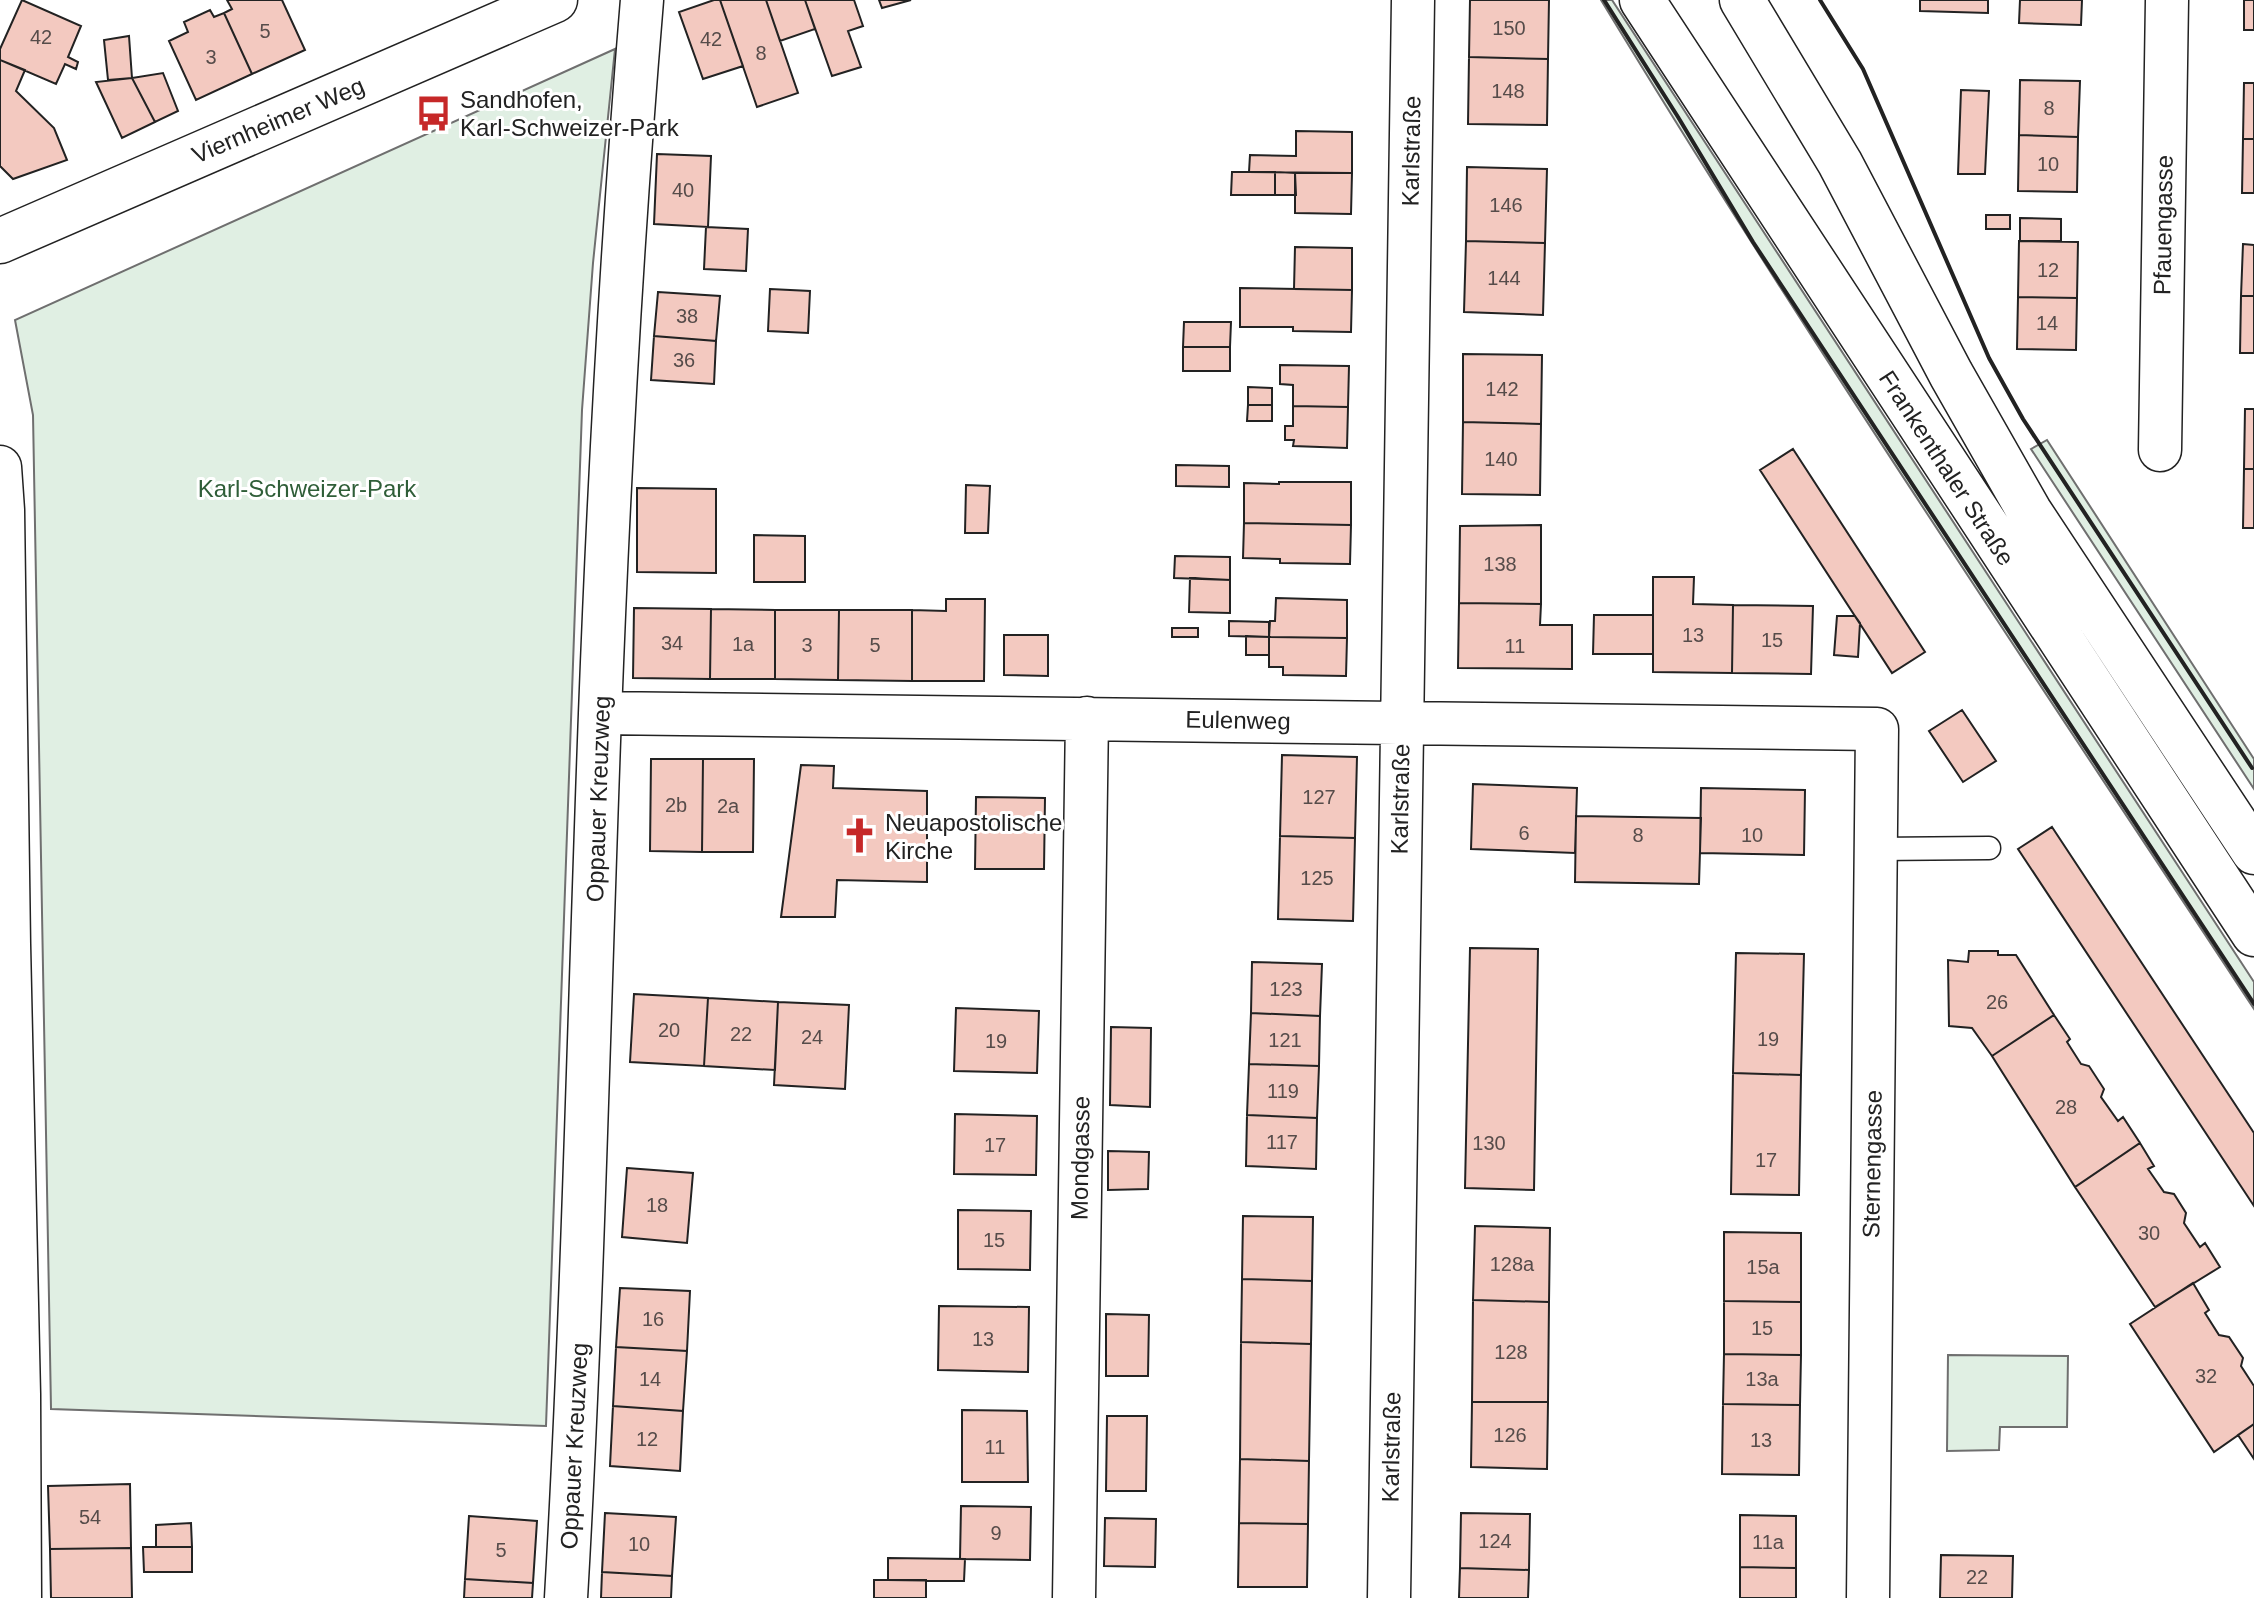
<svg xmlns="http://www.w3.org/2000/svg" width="2254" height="1598" viewBox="0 0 2254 1598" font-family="Helvetica,sans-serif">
<rect width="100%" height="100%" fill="#fff"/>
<path fill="#e0efe3" stroke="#6f6f6f" stroke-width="2" d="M 1601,0 L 1612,0 L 2254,982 L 2254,1009 C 2034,674 1809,343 1601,0 Z
M 615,49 L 593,263 L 582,410 L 546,1426 L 51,1409 L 33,415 L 15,320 Z
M 2047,440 L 2254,759 L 2254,789 L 2031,449 Z
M 1948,1355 L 2068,1356 L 2067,1427 L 2000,1427 L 1999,1450 L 1947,1451 Z"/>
<path fill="#f3c9c0" stroke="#222" stroke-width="2" d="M 22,0 L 81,26 L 68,57 L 78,62 L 76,69 L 65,64 L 56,84 L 0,60 L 0,49 Z
M 227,0 L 282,0 L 305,50 L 252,74 L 224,13 L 232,9 Z
M 714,0 L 720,0 L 743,66 L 703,79 L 679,12 Z
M 720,0 L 766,0 L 798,93 L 757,107 Z
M 766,0 L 805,0 L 815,29 L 780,41 Z
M 805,0 L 854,0 L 863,26 L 848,31 L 861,67 L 832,76 Z
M 879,0 L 911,0 L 882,8 Z
M 1470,0 L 1549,0 L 1548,59 L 1469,57 Z
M 1920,0 L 1988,0 L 1988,13 L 1920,11 Z
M 2020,0 L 2082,0 L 2081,25 L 2019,23 Z
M 2244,0 L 2254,0 L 2254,30 L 2244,30 Z
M 210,10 L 214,17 L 224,13 L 252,74 L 196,100 L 169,41 L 188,32 L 184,22 Z
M 129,36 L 132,78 L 108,80 L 104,40 Z
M 1469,57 L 1548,59 L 1547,125 L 1468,124 Z
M 0,60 L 25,70 L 16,91 L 54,128 L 67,160 L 13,179 L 0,166 Z
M 163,73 L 178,111 L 155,122 L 132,78 Z
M 132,78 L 155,122 L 122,138 L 96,82 Z
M 2020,80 L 2080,81 L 2078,137 L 2019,135 Z
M 2244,83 L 2254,83 L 2254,139 L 2243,139 Z
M 1961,90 L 1989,91 L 1985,174 L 1958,174 Z
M 1296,131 L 1352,132 L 1352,173 L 1249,172 L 1250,155 L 1296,156 Z
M 2019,135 L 2078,137 L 2077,192 L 2018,191 Z
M 2243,139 L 2254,139 L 2254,193 L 2242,193 Z
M 657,154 L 711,156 L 708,227 L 654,224 Z
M 1467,167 L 1547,169 L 1545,243 L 1466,241 Z
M 1232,172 L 1275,172 L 1275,195 L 1231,195 Z
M 1275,172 L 1295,173 L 1296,195 L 1275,195 Z
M 1295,173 L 1352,173 L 1351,214 L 1295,213 Z
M 1986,215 L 2010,215 L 2010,229 L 1986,229 Z
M 2020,218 L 2061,219 L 2061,241 L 2020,241 Z
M 706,227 L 748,229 L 746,271 L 704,269 Z
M 1466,241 L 1545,243 L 1543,315 L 1464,312 Z
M 2019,241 L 2078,242 L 2077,298 L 2018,297 Z
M 2243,244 L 2254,245 L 2254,296 L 2241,296 Z
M 1295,247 L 1352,248 L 1352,290 L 1294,289 Z
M 1240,288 L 1352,290 L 1351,332 L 1293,331 L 1293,327 L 1240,327 Z
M 770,289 L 810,291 L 808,333 L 768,331 Z
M 658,292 L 720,296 L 716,341 L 654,336 Z
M 2241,296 L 2254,296 L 2254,353 L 2240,353 Z
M 2018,297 L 2077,298 L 2076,350 L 2017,349 Z
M 1184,322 L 1231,322 L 1230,347 L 1183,347 Z
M 654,336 L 716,341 L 714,384 L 651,380 Z
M 1183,347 L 1230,347 L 1230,371 L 1183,371 Z
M 1463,354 L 1542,355 L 1541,424 L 1463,422 Z
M 1280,365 L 1349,366 L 1348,407 L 1293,406 L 1293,385 L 1280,384 Z
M 1248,387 L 1272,388 L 1272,405 L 1248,405 Z
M 1248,405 L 1272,405 L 1272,421 L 1247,421 Z
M 1293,406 L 1348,407 L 1347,448 L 1293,446 L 1294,440 L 1285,440 L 1285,426 L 1293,426 Z
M 2245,409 L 2254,409 L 2254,469 L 2244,469 Z
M 1463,422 L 1541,424 L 1540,495 L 1462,494 Z
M 1793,449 L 1925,652 L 1892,673 L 1760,470 Z
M 1176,465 L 1229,466 L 1229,487 L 1176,486 Z
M 2244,469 L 2254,469 L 2254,528 L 2243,528 Z
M 1279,482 L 1351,482 L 1351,525 L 1244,523 L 1244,483 L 1279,484 Z
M 966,485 L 990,486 L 988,533 L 965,533 Z
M 637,488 L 716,489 L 716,573 L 637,572 Z
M 1244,523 L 1351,525 L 1350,564 L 1280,563 L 1280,559 L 1243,558 Z
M 1541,525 L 1541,604 L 1459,603 L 1460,526 Z
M 754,535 L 805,536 L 805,582 L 754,582 Z
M 1175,556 L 1230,557 L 1230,580 L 1174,578 Z
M 1653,577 L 1694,577 L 1693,604 L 1733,605 L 1732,673 L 1653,672 Z
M 1190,578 L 1230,580 L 1230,613 L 1189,612 Z
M 1276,598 L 1347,600 L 1347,638 L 1269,637 L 1270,621 L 1275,621 Z
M 946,599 L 985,599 L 984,681 L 912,681 L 912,610 L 946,611 Z
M 1459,603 L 1541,604 L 1540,625 L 1572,625 L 1572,669 L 1458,668 Z
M 1733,605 L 1813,606 L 1811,674 L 1732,673 Z
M 634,608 L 711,609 L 710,679 L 633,678 Z
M 711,609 L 775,610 L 775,679 L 710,679 Z
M 775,610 L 839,610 L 838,680 L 775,679 Z
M 839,610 L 912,610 L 912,681 L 838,680 Z
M 1594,615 L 1653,615 L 1653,654 L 1593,654 Z
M 1837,616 L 1855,616 L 1860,623 L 1858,657 L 1834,655 Z
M 1229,621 L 1269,622 L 1269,637 L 1229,636 Z
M 1172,628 L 1198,628 L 1198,637 L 1172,637 Z
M 1004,635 L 1048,635 L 1048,676 L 1004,675 Z
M 1246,636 L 1269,637 L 1269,655 L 1246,655 Z
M 1269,637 L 1347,638 L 1346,676 L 1283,675 L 1283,667 L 1269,667 Z
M 1962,710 L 1996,761 L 1963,782 L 1929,731 Z
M 1282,755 L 1357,757 L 1355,838 L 1280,836 Z
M 651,759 L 703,759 L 702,852 L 650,851 Z
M 703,759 L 754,759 L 753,852 L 702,852 Z
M 801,765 L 834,766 L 833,788 L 927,791 L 927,882 L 837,880 L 835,917 L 781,917 Z
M 1473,784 L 1577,788 L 1575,853 L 1471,849 Z
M 1701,788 L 1805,790 L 1804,855 L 1700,853 Z
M 976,797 L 1045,798 L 1044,869 L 975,869 Z
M 1576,816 L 1701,818 L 1699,884 L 1575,882 Z
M 2052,827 L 2254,1133 L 2254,1206 L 2018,849 Z
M 1280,836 L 1355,838 L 1353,921 L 1278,919 Z
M 1470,948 L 1538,949 L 1534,1190 L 1465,1188 Z
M 1969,951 L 1998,951 L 1998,955 L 2016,955 L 2054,1015 L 1992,1056 L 1972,1028 L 1949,1026 L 1948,960 L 1968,962 Z
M 1736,953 L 1804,954 L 1801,1075 L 1733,1073 Z
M 1252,962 L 1322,964 L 1320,1016 L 1251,1013 Z
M 634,994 L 708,998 L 704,1066 L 630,1062 Z
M 708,998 L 778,1002 L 775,1070 L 704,1066 Z
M 778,1002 L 849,1005 L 845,1089 L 774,1085 Z
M 956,1008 L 1039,1011 L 1037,1073 L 954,1071 Z
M 1251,1013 L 1320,1016 L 1319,1066 L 1249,1064 Z
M 2054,1015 L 2070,1039 L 2067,1042 L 2081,1064 L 2089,1066 L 2104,1089 L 2101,1097 L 2118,1121 L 2123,1117 L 2140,1143 L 2075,1187 L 1992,1056 Z
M 1111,1027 L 1151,1028 L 1150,1107 L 1110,1105 Z
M 1249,1064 L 1319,1066 L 1317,1118 L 1247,1115 Z
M 1733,1073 L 1801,1075 L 1799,1195 L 1731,1194 Z
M 955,1114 L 1037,1116 L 1036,1175 L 954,1174 Z
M 1247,1115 L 1317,1118 L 1316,1169 L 1246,1166 Z
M 2140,1143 L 2154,1166 L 2148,1169 L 2164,1192 L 2174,1194 L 2186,1213 L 2184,1223 L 2200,1247 L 2205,1243 L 2220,1267 L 2155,1307 L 2075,1187 Z
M 1108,1151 L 1149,1152 L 1148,1189 L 1108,1190 Z
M 627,1168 L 693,1173 L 687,1243 L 622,1237 Z
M 958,1210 L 1031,1211 L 1030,1270 L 958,1269 Z
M 1243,1216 L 1313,1217 L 1312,1281 L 1242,1279 Z
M 1475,1226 L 1550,1228 L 1549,1302 L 1473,1300 Z
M 1724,1232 L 1801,1233 L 1801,1302 L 1724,1301 Z
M 1242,1279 L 1312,1281 L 1311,1344 L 1241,1342 Z
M 2193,1283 L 2209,1310 L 2205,1313 L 2219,1335 L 2229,1337 L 2243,1358 L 2241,1366 L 2254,1386 L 2254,1424 L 2214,1452 L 2130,1324 Z
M 620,1288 L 690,1291 L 687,1351 L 616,1347 Z
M 1473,1300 L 1549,1302 L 1548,1402 L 1472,1402 Z
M 1724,1301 L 1801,1302 L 1801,1355 L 1724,1354 Z
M 939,1306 L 1029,1307 L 1028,1372 L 938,1370 Z
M 1106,1314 L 1149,1315 L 1148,1376 L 1106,1376 Z
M 1241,1342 L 1311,1344 L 1309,1461 L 1240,1459 Z
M 616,1347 L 687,1351 L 683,1411 L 613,1406 Z
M 1724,1354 L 1801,1355 L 1800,1405 L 1723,1404 Z
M 1472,1402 L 1548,1402 L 1547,1469 L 1471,1467 Z
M 1723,1404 L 1800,1405 L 1799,1475 L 1722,1474 Z
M 613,1406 L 683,1411 L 680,1471 L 610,1466 Z
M 962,1410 L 1027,1411 L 1028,1482 L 962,1482 Z
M 1107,1416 L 1147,1416 L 1146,1491 L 1106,1491 Z
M 2254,1424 L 2254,1459 L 2238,1435 Z
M 1240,1459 L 1309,1461 L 1308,1524 L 1239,1523 Z
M 130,1484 L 131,1548 L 50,1549 L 48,1486 Z
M 961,1506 L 1031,1507 L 1030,1560 L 960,1559 Z
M 605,1513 L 676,1517 L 672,1576 L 602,1572 Z
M 1461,1513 L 1530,1514 L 1529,1570 L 1460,1568 Z
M 1740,1515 L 1796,1516 L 1796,1568 L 1740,1567 Z
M 469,1516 L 537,1521 L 533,1583 L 465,1579 Z
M 1105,1518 L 1156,1519 L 1155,1567 L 1104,1566 Z
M 191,1523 L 192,1547 L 156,1547 L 156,1525 Z
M 1239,1523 L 1308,1524 L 1307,1587 L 1238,1587 Z
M 143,1547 L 192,1547 L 192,1572 L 144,1572 Z
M 131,1548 L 132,1598 L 51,1598 L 50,1549 Z
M 1941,1555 L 2013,1556 L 2012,1598 L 1940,1598 Z
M 888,1558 L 965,1559 L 964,1581 L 888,1580 Z
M 1740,1567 L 1796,1568 L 1796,1598 L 1740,1598 Z
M 1460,1568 L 1529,1570 L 1528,1598 L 1459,1598 Z
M 602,1572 L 672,1576 L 671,1598 L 601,1598 Z
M 465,1579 L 533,1583 L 532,1598 L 464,1598 Z
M 874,1580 L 926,1580 L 926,1598 L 874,1598 Z"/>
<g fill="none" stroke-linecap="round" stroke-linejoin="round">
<defs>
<path id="lane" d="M 1875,849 L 1989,848"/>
<path id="street" d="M 2160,450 L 2167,0
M 0,467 L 3,510 L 9,944 L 19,1394 L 20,1598
M 600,713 L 1877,729 L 1868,1598
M 566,1598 C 583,1304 589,1009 600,714 C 609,476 622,238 642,0
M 1074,1598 L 1087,718
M 1389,1598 L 1413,0"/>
<path id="secondary" d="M 0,241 L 555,0"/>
<path id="primary" d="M 1642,0 L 2254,934
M 1742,0 L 1840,163 L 1951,374 L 2029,511 L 2254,852"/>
</defs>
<use href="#lane" stroke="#222" stroke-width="25"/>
<use href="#street" stroke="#222" stroke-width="45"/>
<use href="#secondary" stroke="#222" stroke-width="47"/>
<use href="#primary" stroke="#222" stroke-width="47"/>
<use href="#lane" stroke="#fff" stroke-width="22"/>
<use href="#street" stroke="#fff" stroke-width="42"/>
<use href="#secondary" stroke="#fff" stroke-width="44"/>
<use href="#primary" stroke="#fff" stroke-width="44"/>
<path stroke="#222" stroke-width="4" d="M 1604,0 L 1678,117 L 1753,242 L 2254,1004
M 1820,0 L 1863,69 L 1989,358 L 2023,419 L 2252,768"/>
</g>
<defs>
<symbol id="bus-bare" viewBox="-9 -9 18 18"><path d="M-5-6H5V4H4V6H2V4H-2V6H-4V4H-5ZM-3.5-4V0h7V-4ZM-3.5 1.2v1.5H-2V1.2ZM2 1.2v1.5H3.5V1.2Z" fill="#c62828" stroke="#fff" stroke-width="2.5" paint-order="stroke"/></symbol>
<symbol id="church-bare" viewBox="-9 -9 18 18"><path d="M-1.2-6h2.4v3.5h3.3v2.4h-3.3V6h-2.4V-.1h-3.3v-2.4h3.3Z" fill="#c62828" stroke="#fff" stroke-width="2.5" paint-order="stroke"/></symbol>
</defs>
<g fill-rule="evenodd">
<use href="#bus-bare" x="408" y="88" width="51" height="51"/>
<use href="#church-bare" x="834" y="810" width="51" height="51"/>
</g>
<g text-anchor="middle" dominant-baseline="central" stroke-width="6" stroke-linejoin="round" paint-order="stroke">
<g font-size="20" fill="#564c4a">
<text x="1509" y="28">150</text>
<text x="265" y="31">5</text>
<text x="41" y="37">42</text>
<text x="711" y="39">42</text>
<text x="761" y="53">8</text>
<text x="211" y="57">3</text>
<text x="1508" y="91">148</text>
<text x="2049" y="108">8</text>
<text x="2048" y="164">10</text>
<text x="683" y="190">40</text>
<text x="1506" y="205">146</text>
<text x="2048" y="270">12</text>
<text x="1504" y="278">144</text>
<text x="687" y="316">38</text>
<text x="2047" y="323">14</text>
<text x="684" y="360">36</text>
<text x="1502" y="389">142</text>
<text x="1501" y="459">140</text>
<text x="1500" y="564">138</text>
<text x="1693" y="635">13</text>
<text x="1772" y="640">15</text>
<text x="672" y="643">34</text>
<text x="743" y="644">1a</text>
<text x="807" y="645">3</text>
<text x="875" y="645">5</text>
<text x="1515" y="646">11</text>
<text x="1319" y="797">127</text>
<text x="676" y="805">2b</text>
<text x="728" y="806">2a</text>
<text x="1524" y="833">6</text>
<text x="1638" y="835">8</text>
<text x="1752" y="835">10</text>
<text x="1317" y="878">125</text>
<text x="1286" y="989">123</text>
<text x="1997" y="1002">26</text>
<text x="669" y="1030">20</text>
<text x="741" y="1034">22</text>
<text x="812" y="1037">24</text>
<text x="1768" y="1039">19</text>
<text x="1285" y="1040">121</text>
<text x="996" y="1041">19</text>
<text x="1283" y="1091">119</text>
<text x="2066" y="1107">28</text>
<text x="1282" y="1142">117</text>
<text x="1489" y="1143">130</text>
<text x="995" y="1145">17</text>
<text x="1766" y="1160">17</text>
<text x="657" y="1205">18</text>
<text x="2149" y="1233">30</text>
<text x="994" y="1240">15</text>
<text x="1512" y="1264">128a</text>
<text x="1763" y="1267">15a</text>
<text x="653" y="1319">16</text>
<text x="1762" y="1328">15</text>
<text x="983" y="1339">13</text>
<text x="1511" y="1352">128</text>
<text x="2206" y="1376">32</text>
<text x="650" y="1379">14</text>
<text x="1762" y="1379">13a</text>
<text x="1510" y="1435">126</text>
<text x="647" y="1439">12</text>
<text x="1761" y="1440">13</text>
<text x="995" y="1447">11</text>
<text x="90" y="1517">54</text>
<text x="996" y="1533">9</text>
<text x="1495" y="1541">124</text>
<text x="1768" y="1542">11a</text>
<text x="639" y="1544">10</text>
<text x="501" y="1550">5</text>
<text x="1977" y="1577">22</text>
</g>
<g font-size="24" fill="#222" stroke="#fff" text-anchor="start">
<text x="460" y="99">Sandhofen,<tspan x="460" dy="28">Karl-Schweizer-Park</tspan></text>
<text x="885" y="822">Neuapostolische<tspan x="885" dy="28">Kirche</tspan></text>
</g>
<g font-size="24" fill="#222" stroke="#fff">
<text transform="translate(278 120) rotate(-23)">Viernheimer Weg</text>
<text transform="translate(1411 151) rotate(-89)">Karlstraße</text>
<text transform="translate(2163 225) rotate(-89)">Pfauengasse</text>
<text transform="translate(1947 468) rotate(57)">Frankenthaler Straße</text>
<text transform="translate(1238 720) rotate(1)">Eulenweg</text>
<text transform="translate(598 799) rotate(-88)">Oppauer Kreuzweg</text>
<text transform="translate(1400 799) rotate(-89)">Karlstraße</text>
<text transform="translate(1080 1158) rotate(-89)">Mondgasse</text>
<text transform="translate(1872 1164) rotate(-89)">Sternengasse</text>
<text transform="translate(574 1446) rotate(-87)">Oppauer Kreuzweg</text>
<text transform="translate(1391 1447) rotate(-89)">Karlstraße</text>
</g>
<g font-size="24" fill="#2f5e38" stroke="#fff">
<text x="307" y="488">Karl-Schweizer-Park</text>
</g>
</g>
</svg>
